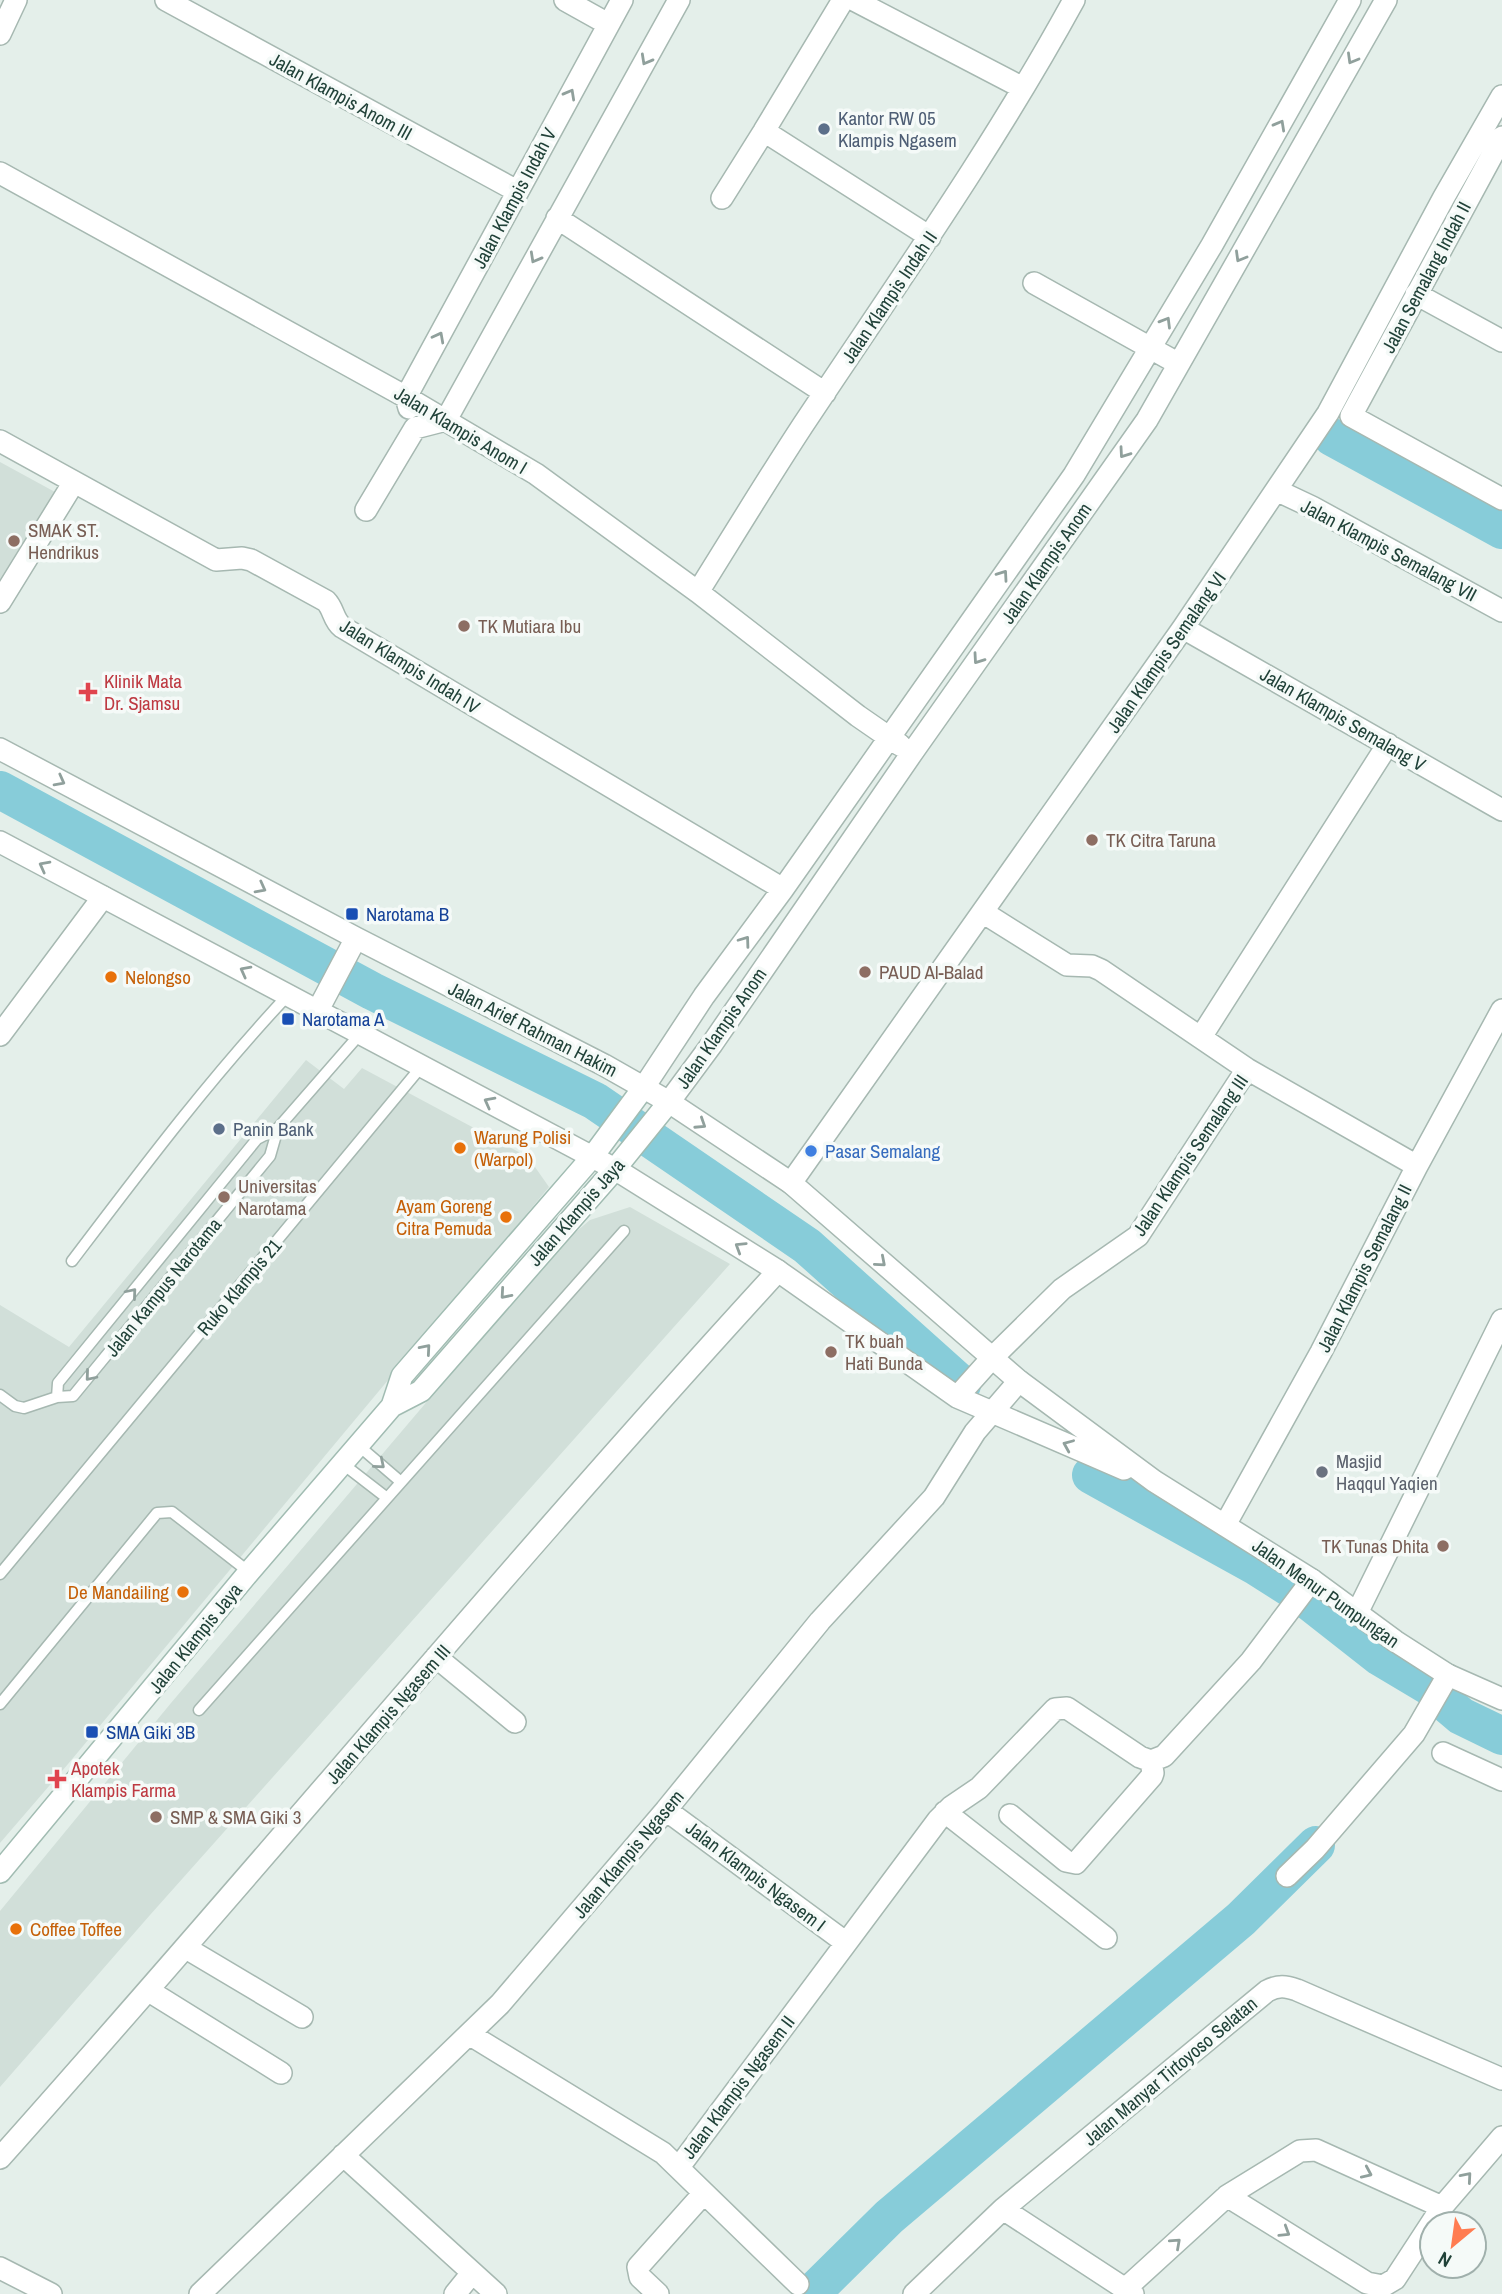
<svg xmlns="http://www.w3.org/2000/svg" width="1502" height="2294" viewBox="0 0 1502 2294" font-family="'Archivo Narrow',sans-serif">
<rect width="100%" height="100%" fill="#e4efea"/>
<path fill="#d1dfd9" d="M 0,462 L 55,492 L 0,589 Z
M 306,1060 L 344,1089 L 362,1068 L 528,1157 L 549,1187 L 68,1764 L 0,1843 L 0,1305 L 69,1347 Z
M 630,1207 L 730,1264 L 150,1915 L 0,2087 L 0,1911 L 171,1703 L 559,1246 L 590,1220 Z"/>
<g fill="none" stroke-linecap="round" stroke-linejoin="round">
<path stroke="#87ccd9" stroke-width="38" d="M 1332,437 L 1502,530
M 0,790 L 372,991 L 595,1101 L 807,1246 L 962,1385
M 1091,1475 L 1257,1567 L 1301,1595 L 1380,1657 L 1437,1691 L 1448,1705 L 1461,1716 L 1502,1736
M 811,2294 L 889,2217 L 1241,1919 L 1316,1845"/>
<defs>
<path id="service" d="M 72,1261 C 141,1170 210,1078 289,994
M 0,1395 L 15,1406 L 24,1408 L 57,1397 L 73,1396 L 270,1156 L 278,1128
M 57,1397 L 58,1383 L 257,1139 L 278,1128 L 360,1034
M 359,1446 L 401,1482
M 343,1464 L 387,1498
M 0,1574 L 421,1067
M 0,1704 L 157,1513 L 172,1512 L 249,1572
M 199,1710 L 624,1231"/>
<path id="minor" d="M 166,0 L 517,191
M 565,0 L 608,24
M 843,0 L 764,131 L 930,237
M 854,0 L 1023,88
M 0,34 L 16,0
M 1502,137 L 1351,416 L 1502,499
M 0,173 L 406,397 L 536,474 L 698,592 L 858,716 L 900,745
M 722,198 L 764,131
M 557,218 L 825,393
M 1034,283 L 1179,364
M 1416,294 L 1502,341
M 409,408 L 406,397 L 622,0
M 0,441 L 216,560 L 242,558 L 251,560 L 326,601 C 334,609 333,620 342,627 L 783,889
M 1276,490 L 1312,507 L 1502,611
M 366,510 L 415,428 L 446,420 L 679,0
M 698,592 C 733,536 767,480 803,425 C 896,285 993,148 1074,0
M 0,602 L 74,482
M 1183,628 L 1502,810
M 984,913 L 1067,965 L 1092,966 L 1101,970 L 1247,1069 L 1417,1166
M 0,1035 L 103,897
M 1201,1037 L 1388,744
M 644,1087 L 704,996 L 783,889 L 1074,475 L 1212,245 L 1350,0
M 669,1102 L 712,1044 L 912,753 L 1147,420 L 1386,0
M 791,1183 L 1183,628 L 1328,413 L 1444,197 L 1502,96
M 992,1358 L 1062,1289 L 1138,1236 L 1247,1069
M 1225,1525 L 1321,1352 L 1417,1166 L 1502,1010
M 1357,1613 L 1502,1320
M 436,1657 L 515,1722
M 1443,1753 L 1502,1780
M 666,1810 L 845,1942
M 945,1812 L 1106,1938
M 1010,1815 L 1066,1861 L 1076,1863 L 1152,1776 L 1153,1773 L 1151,1761
M 1287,1876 L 1315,1849 L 1414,1734 L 1448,1675
M 186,1948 L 302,2017
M 149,1991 L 281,2073
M 469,2034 L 663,2153 L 798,2284
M 343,2155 L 496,2294
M 0,2158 C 262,1865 512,1561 778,1271
M 679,2167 L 938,1820 L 951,1807 L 979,1788 L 1055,1709 L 1067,1708 L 1140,1757 L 1151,1761 L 1164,1756 L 1251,1661 L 1312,1580
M 1227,2196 L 1367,2283 L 1383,2286 L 1395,2279 L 1442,2207 L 1502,2137
M 1003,2209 L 1133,2294
M 0,2268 L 51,2294
M 1125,2289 L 1227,2196 L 1300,2151 L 1316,2150 L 1442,2207
M 200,2294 L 500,2004 L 666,1810 L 820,1621 L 934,1497 L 975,1432 L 1019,1381
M 455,2294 L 472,2273
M 658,2294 L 640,2277 L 638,2267 L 704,2193
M 914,2294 L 1003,2209 L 1267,1991 C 1278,1985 1286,1986 1297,1990 L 1502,2079"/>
<path id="tertiary" d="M 0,749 L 356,938 L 604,1065 L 669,1102 L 791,1183 L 1019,1381 L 1154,1481 L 1312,1580 L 1395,1641 L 1448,1675 L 1502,1699
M 0,842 L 615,1169 L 778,1271 L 957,1397 L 1124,1469
M 318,1010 L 356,938
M 957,1397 L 992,1358"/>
<path id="secondary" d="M 392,1406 L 421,1391 L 615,1169 L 669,1102
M 0,1872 L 249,1572 L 392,1406 L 402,1376 L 593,1156 L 644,1087"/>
</defs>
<use href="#service" stroke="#a6b8b1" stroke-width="13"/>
<use href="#minor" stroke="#a6b8b1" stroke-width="24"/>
<use href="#tertiary" stroke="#a6b8b1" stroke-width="24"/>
<use href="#secondary" stroke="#a1bcb2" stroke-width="24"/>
<use href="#service" stroke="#fff" stroke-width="10"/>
<use href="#minor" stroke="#fff" stroke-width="21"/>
<use href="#tertiary" stroke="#fff" stroke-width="21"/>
<use href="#secondary" stroke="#fff" stroke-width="21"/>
</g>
<defs><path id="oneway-chevron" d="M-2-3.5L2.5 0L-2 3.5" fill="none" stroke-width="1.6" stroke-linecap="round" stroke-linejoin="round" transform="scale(1.75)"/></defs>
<g stroke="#90a09c">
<use href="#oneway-chevron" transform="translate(1352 59) rotate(120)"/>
<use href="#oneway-chevron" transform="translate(646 60) rotate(119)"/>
<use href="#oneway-chevron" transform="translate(570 94) rotate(-61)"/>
<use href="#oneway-chevron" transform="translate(1280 125) rotate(-61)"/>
<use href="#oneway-chevron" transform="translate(1240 257) rotate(120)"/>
<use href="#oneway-chevron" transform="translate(535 258) rotate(119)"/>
<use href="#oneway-chevron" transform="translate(1166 322) rotate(-59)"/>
<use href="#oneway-chevron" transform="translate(439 337) rotate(-62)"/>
<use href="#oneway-chevron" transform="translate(1124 453) rotate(125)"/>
<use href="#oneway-chevron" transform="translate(1003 575) rotate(-55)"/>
<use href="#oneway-chevron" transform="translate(978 659) rotate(125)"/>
<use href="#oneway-chevron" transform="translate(60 781) rotate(28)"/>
<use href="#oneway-chevron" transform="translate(44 866) rotate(-152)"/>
<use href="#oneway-chevron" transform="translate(261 888) rotate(28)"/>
<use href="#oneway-chevron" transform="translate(745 941) rotate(-54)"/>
<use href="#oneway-chevron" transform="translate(245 971) rotate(-152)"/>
<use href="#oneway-chevron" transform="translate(489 1102) rotate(-152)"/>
<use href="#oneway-chevron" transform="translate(701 1124) rotate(33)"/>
<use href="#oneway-chevron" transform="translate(740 1247) rotate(-148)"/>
<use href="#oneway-chevron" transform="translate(881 1262) rotate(41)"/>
<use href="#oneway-chevron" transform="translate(132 1293) rotate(-50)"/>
<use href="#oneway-chevron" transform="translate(505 1294) rotate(131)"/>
<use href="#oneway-chevron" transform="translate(426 1349) rotate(-49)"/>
<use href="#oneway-chevron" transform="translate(90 1376) rotate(130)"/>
<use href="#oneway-chevron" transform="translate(1068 1445) rotate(-157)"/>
<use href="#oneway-chevron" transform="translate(380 1464) rotate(40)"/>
<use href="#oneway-chevron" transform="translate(1367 2173) rotate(24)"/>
<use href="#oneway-chevron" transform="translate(1467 2177) rotate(-49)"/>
<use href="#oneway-chevron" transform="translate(1285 2232) rotate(32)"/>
<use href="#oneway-chevron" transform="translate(1176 2243) rotate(-42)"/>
</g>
<g fill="#5c6f8a" stroke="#f5faf8" stroke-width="2.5">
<circle cx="824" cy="129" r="7"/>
<circle cx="219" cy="1129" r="7"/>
</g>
<g fill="#8d6e63" stroke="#f5faf8" stroke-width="2.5">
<circle cx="14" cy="541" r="7"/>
<circle cx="464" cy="626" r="7"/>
<circle cx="1092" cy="840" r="7"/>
<circle cx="865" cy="972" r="7"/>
<circle cx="224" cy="1197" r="7"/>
<circle cx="831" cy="1352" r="7"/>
<circle cx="1443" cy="1546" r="7"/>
<circle cx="156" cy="1817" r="7"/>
</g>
<g fill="#e0444e" stroke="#f5faf8" stroke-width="2.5">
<path d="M84.5 681.5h7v7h7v7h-7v7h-7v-7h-7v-7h7z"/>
<path d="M53.5 1768.5h7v7h7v7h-7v7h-7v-7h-7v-7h7z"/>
</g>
<g fill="#1a4fb4" stroke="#f5faf8" stroke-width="2.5">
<rect x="345" y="907" width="14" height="14" rx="3.5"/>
<rect x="281" y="1012" width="14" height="14" rx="3.5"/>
<rect x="85" y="1725" width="14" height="14" rx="3.5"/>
</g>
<g fill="#e8710a" stroke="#f5faf8" stroke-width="2.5">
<circle cx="111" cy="977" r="7"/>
<circle cx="460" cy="1148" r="7"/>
<circle cx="506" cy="1217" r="7"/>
<circle cx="183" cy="1592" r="7"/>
<circle cx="16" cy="1929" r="7"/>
</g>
<circle fill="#3f7fe0" stroke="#f5faf8" stroke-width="2.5" cx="811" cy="1151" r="7"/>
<circle fill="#6b7280" stroke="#f5faf8" stroke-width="2.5" cx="1322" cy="1472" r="7"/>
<g text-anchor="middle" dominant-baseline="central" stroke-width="7" stroke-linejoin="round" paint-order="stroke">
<g font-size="19" fill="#214239" stroke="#f5faf8">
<text transform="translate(341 96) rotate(29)">Jalan Klampis Anom III</text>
<text transform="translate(514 198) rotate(-62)">Jalan Klampis Indah V</text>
<text transform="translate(1426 277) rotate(-62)">Jalan Semalang Indah II</text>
<text transform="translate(889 297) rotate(-56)">Jalan Klampis Indah II</text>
<text transform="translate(461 430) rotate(31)">Jalan Klampis Anom I</text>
<text transform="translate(1389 550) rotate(28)">Jalan Klampis Semalang VII</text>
<text transform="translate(1046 563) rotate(-55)">Jalan Klampis Anom</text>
<text transform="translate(1166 652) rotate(-55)">Jalan Klampis Semalang VI</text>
<text transform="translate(410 666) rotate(32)">Jalan Klampis Indah IV</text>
<text transform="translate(1343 719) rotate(30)">Jalan Klampis Semalang V</text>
<text transform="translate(721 1028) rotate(-55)">Jalan Klampis Anom</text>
<text transform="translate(533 1029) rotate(27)">Jalan Arief Rahman Hakim</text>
<text transform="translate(1190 1155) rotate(-56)">Jalan Klampis Semalang III</text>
<text transform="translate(576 1212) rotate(-49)">Jalan Klampis Jaya</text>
<text transform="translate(1364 1268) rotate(-63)">Jalan Klampis Semalang II</text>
<text transform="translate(163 1287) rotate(-51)">Jalan Kampus Narotama</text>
<text transform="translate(239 1287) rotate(-50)">Ruko Klampis 21</text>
<text transform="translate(1326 1593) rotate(35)">Jalan Menur Pumpungan</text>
<text transform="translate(195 1638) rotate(-51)">Jalan Klampis Jaya</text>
<text transform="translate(388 1714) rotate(-49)">Jalan Klampis Ngasem III</text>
<text transform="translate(628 1854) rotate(-50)">Jalan Klampis Ngasem</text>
<text transform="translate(756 1876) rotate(37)">Jalan Klampis Ngasem I</text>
<text transform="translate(1170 2071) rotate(-40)">Jalan Manyar Tirtoyoso Selatan</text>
<text transform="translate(738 2087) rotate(-53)">Jalan Klampis Ngasem II</text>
</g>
<g font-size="19" fill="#4e5e75" stroke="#f5faf8" text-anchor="start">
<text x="838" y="118">Kantor RW 05<tspan x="838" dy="22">Klampis Ngasem</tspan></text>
<text x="233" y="1129">Panin Bank</text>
</g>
<g font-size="19" fill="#785e54" stroke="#f5faf8" text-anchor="start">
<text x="28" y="530">SMAK ST.<tspan x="28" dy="22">Hendrikus</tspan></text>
<text x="478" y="626">TK Mutiara Ibu</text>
<text x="1106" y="840">TK Citra Taruna</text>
<text x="879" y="972">PAUD Al-Balad</text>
<text x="238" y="1186">Universitas<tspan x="238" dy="22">Narotama</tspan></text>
<text x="845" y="1341">TK buah<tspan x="845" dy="22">Hati Bunda</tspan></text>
<text x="1429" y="1546" text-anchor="end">TK Tunas Dhita</text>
<text x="170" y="1817">SMP &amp; SMA Giki 3</text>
</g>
<g font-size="19" fill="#be3a42" stroke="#f5faf8" text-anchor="start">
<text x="104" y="681">Klinik Mata<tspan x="104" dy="22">Dr. Sjamsu</tspan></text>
<text x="71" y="1768">Apotek<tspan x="71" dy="22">Klampis Farma</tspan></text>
</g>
<g font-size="19" fill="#164399" stroke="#f5faf8" text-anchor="start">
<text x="366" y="914">Narotama B</text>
<text x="302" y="1019">Narotama A</text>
<text x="106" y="1732">SMA Giki 3B</text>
</g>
<g font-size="19" fill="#c56008" stroke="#f5faf8" text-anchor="start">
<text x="125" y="977">Nelongso</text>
<text x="474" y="1137">Warung Polisi<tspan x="474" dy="22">(Warpol)</tspan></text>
<text x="492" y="1206" text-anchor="end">Ayam Goreng<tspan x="492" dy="22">Citra Pemuda</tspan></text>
<text x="169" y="1592" text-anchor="end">De Mandailing</text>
<text x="30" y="1929">Coffee Toffee</text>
</g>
<g font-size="19" fill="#366cbe" stroke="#f5faf8" text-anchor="start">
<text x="825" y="1151">Pasar Semalang</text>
</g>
<g font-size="19" fill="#5b616d" stroke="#f5faf8" text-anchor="start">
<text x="1336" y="1461">Masjid<tspan x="1336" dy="22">Haqqul Yaqien</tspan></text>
</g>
</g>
<g transform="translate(1453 2245) rotate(209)"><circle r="33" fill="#f5faf8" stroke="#a0b0ac" stroke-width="2"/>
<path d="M0-5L12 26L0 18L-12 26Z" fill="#ff7c51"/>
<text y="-10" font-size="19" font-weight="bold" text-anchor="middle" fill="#214239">N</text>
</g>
</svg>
